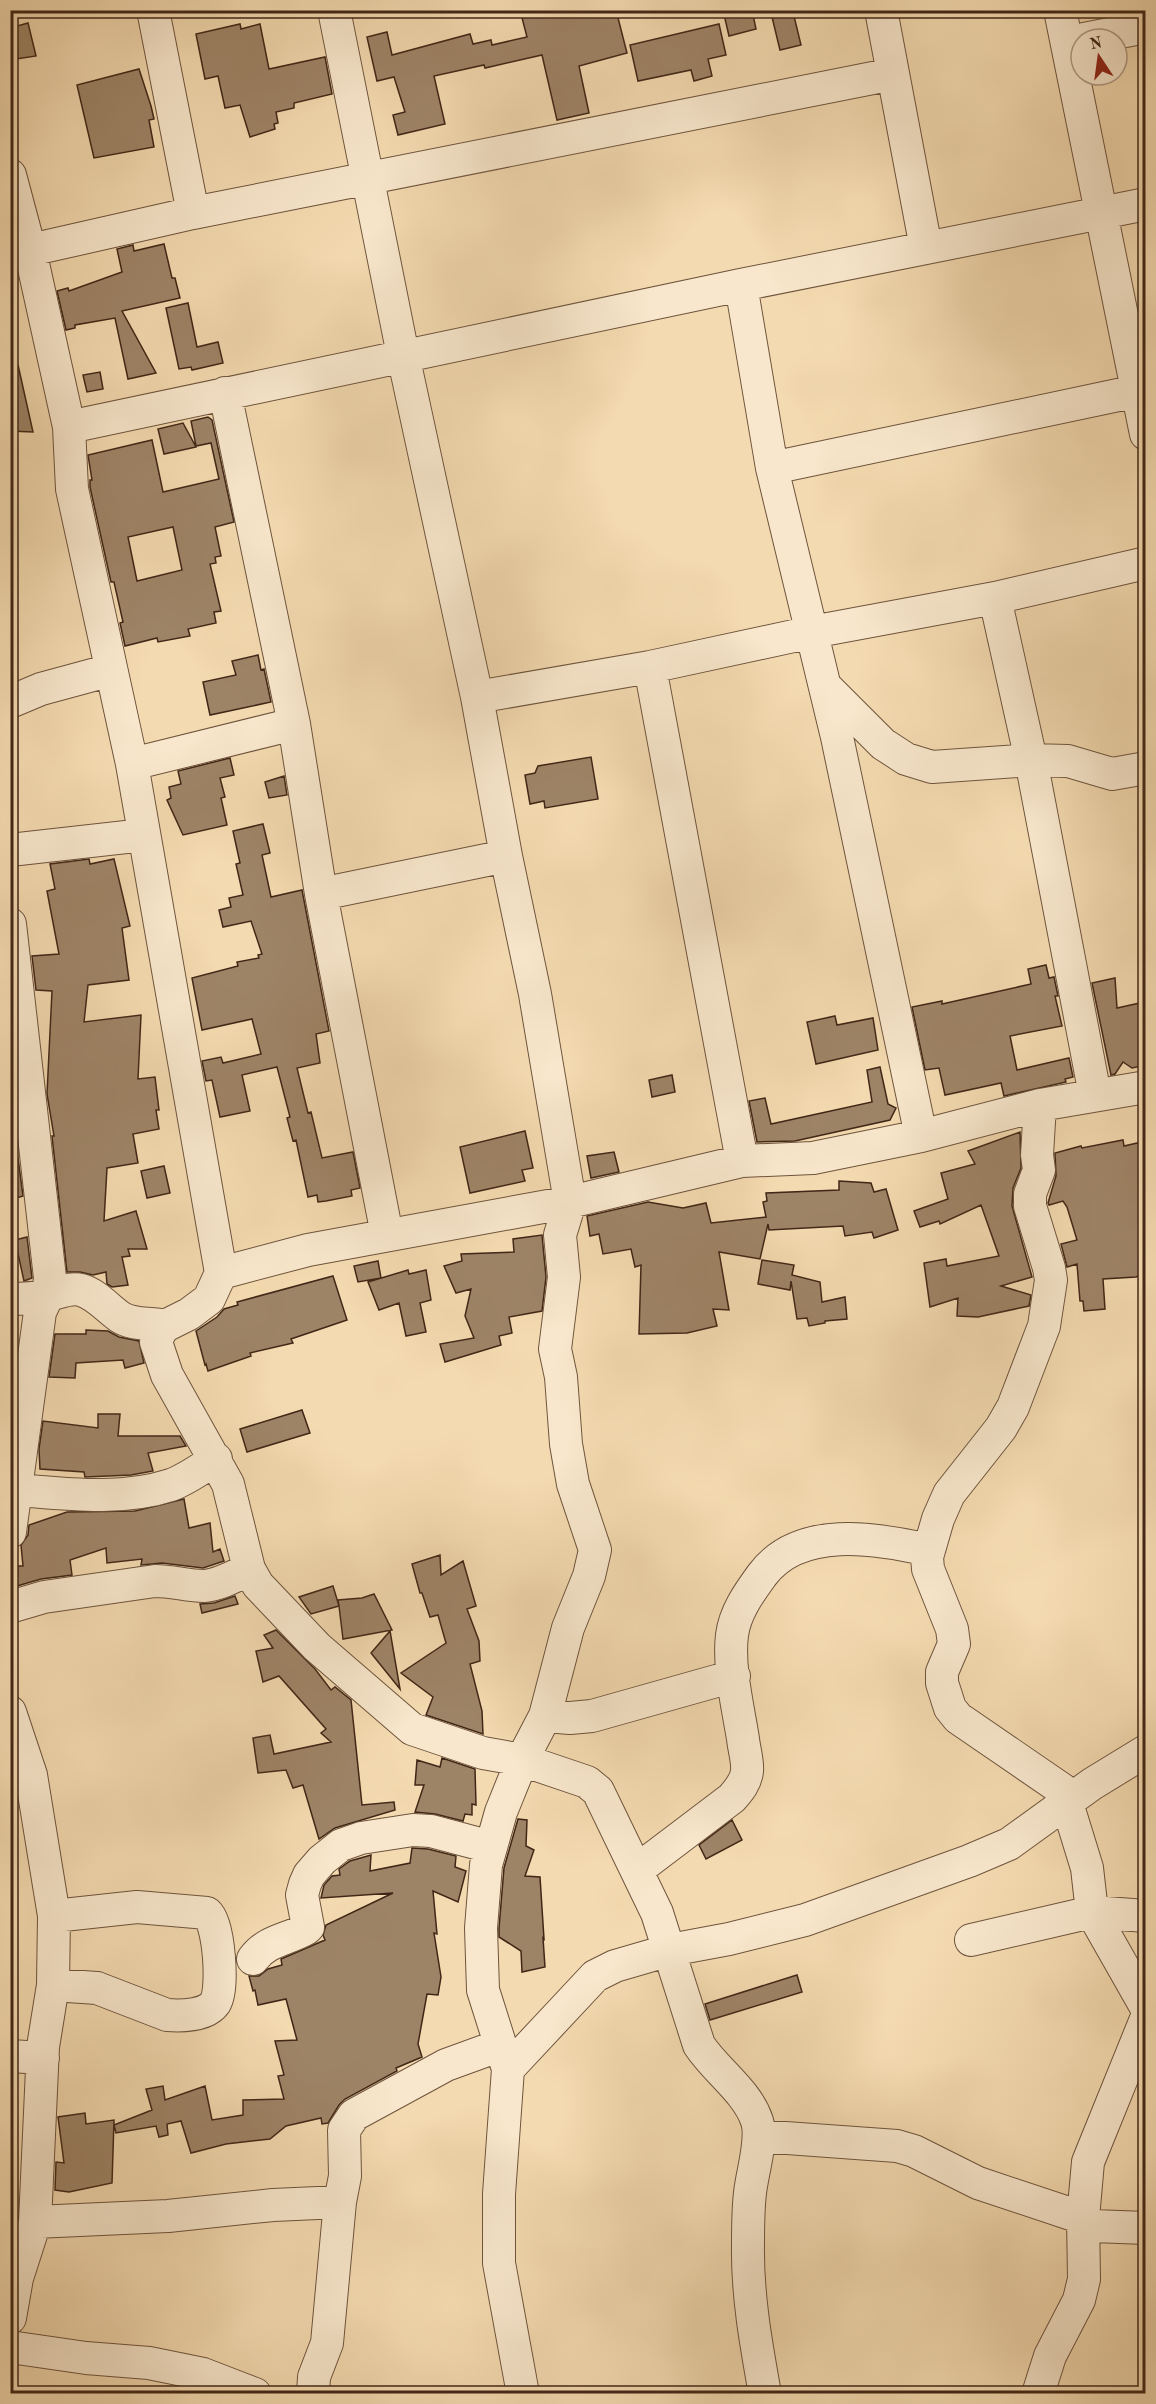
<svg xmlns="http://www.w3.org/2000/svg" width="1156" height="2404" viewBox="0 0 1156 2404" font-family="'Old Standard TT',serif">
<rect width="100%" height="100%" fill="#f4dab0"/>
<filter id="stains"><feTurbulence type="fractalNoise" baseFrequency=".00333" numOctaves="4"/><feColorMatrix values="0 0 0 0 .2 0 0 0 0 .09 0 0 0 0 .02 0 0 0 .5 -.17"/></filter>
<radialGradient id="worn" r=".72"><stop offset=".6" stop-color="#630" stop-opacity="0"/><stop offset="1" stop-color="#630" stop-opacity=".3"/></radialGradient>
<path fill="#9e8467" stroke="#412717" stroke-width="1.5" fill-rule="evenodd" d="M 520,10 L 616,10 L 627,53 L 579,66 L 589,113 L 557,120 L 542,55 L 485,68 L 484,65 L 434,76 L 445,124 L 398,135 L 393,115 L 405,112 L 394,77 L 377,81 L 367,37 L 387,32 L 392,55 L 470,34 L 473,44 L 491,40 L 492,45 L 527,37 Z
M 723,10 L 752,10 L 756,29 L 729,36 Z
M 793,12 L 801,45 L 780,50 L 772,17 Z
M 28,23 L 36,56 L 10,60 L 10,28 Z
M 240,24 L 241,29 L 260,24 L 269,69 L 325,57 L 332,94 L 294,103 L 294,108 L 276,112 L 278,123 L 274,124 L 275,129 L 250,137 L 240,105 L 225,108 L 218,76 L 205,79 L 196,34 Z
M 719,24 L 726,55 L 708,59 L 712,76 L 694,81 L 691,70 L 638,81 L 630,45 Z
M 139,69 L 151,106 L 154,119 L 149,120 L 154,147 L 94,158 L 77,85 Z
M 164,244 L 172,278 L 175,278 L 180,298 L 122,311 L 156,373 L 128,379 L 115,318 L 75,325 L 75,328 L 66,330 L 57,291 L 68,288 L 69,291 L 122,272 L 117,249 L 133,245 L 134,251 Z
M 188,303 L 197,347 L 218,342 L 223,363 L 192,370 L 191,367 L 179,369 L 166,308 Z
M 18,365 L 33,432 L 10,431 L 10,366 Z
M 100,372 L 103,389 L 87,392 L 83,375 Z
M 208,417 L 212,420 L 234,522 L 215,527 L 221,556 L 215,557 L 216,563 L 210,564 L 221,611 L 214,612 L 216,623 L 188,629 L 190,636 L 158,642 L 157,638 L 125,646 L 120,623 L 123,622 L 114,582 L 111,582 L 90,487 L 90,480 L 92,480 L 88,455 L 152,440 L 163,492 L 219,479 L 211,443 L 196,446 L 191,421 ZM 173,527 L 182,570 L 137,581 L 128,537 Z
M 183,423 L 196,447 L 164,454 L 158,429 Z
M 258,655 L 261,670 L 264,669 L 271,702 L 210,715 L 203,682 L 236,675 L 232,661 Z
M 591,757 L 598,799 L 545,808 L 544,801 L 530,804 L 525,775 L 535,773 L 538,766 Z
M 230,758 L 234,775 L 220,778 L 225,797 L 221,798 L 227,825 L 183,835 L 167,800 L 171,798 L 169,787 L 181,784 L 178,771 Z
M 284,776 L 287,795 L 269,798 L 265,782 Z
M 263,824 L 270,853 L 262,855 L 271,897 L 302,890 L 329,1031 L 316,1034 L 320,1063 L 297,1068 L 308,1113 L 311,1112 L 322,1158 L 353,1152 L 360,1188 L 351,1190 L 352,1196 L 326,1201 L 318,1202 L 317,1195 L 308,1197 L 296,1140 L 293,1141 L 287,1118 L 290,1117 L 277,1067 L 242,1075 L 250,1111 L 220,1117 L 212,1080 L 206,1081 L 202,1061 L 221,1057 L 223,1063 L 261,1054 L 252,1019 L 202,1030 L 192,978 L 238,966 L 237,962 L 259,958 L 258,955 L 262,954 L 251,921 L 223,927 L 219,910 L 231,907 L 229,898 L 243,895 L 236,864 L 240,863 L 233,831 Z
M 89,859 L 90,864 L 114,859 L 130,926 L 122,928 L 129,980 L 88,985 L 84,1022 L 141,1015 L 138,1079 L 155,1077 L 159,1110 L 156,1110 L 159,1129 L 133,1134 L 138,1163 L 107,1168 L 104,1221 L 136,1211 L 147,1249 L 128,1249 L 130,1256 L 122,1257 L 128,1285 L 112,1287 L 107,1284 L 106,1272 L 93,1275 L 80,1272 L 67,1272 L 52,1136 L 54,1136 L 47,1094 L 52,991 L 36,990 L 32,956 L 59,954 L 47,891 L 55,889 L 50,864 Z
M 1046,965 L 1049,978 L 1054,977 L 1058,996 L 1055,996 L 1062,1026 L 1010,1036 L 1017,1070 L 1069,1058 L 1073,1077 L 1065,1079 L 1066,1082 L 1004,1096 L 1001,1083 L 945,1095 L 939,1068 L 925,1070 L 912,1007 L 942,1001 L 942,1004 L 1031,984 L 1028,969 Z
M 1115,978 L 1117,1008 L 1140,1003 L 1142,1010 L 1146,1009 L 1146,1065 L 1132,1068 L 1123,1062 L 1115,1074 L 1111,1075 L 1092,983 Z
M 835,1016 L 837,1025 L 873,1018 L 878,1050 L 816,1064 L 807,1022 Z
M 880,1067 L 888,1104 L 896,1108 L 890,1120 L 795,1141 L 757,1142 L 749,1101 L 765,1098 L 771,1124 L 872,1102 L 867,1070 Z
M 672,1075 L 675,1092 L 652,1097 L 649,1080 Z
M 525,1131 L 533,1168 L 522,1170 L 525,1181 L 470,1193 L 460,1147 Z
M 1020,1132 L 1021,1168 L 1013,1188 L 1012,1206 L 1032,1277 L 1001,1286 L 1031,1295 L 1029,1306 L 978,1317 L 957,1316 L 958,1298 L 930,1307 L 924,1263 L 946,1259 L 947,1266 L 999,1256 L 981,1205 L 940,1224 L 939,1221 L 920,1227 L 914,1211 L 948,1199 L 941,1173 L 975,1164 L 968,1151 Z
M 1123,1140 L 1124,1146 L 1146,1141 L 1146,1272 L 1136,1277 L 1103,1279 L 1105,1309 L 1084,1311 L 1083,1301 L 1080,1301 L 1077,1264 L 1067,1267 L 1061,1244 L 1077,1240 L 1067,1207 L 1063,1201 L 1049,1205 L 1048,1203 L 1056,1176 L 1055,1153 L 1081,1146 L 1082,1148 Z
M 614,1152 L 619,1172 L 591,1178 L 587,1156 Z
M 10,1158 L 18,1158 L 23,1196 L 10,1200 Z
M 164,1166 L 170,1193 L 147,1198 L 141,1171 Z
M 839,1181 L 871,1183 L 874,1192 L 886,1189 L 898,1230 L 874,1238 L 872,1232 L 845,1236 L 843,1226 L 769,1230 L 768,1224 L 760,1259 L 719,1252 L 729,1310 L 713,1309 L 717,1326 L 687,1333 L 639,1334 L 641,1265 L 635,1267 L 631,1249 L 603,1254 L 599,1234 L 590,1236 L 587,1216 L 648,1202 L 683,1208 L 706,1203 L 711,1223 L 766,1217 L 763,1202 L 767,1201 L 766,1193 L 839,1190 Z
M 542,1235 L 546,1277 L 542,1311 L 509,1317 L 512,1333 L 499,1336 L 501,1345 L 445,1362 L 440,1344 L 474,1338 L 465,1316 L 471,1289 L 456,1293 L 444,1266 L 462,1261 L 461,1254 L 514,1252 L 513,1239 Z
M 27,1237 L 32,1278 L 24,1281 L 15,1240 Z
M 762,1260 L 794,1265 L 792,1275 L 820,1282 L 822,1302 L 845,1297 L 847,1319 L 825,1321 L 825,1323 L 809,1326 L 807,1318 L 797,1319 L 791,1281 L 790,1290 L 758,1284 Z
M 378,1261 L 381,1278 L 358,1282 L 354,1266 Z
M 408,1270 L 409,1274 L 426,1270 L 431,1300 L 420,1303 L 426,1332 L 406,1336 L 399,1303 L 379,1310 L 368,1282 Z
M 333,1276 L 347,1320 L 291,1339 L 293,1343 L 250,1353 L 251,1356 L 208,1371 L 206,1364 L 205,1365 L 196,1331 L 217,1317 L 224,1309 L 238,1305 L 237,1302 Z
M 86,1330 L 108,1331 L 119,1337 L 139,1341 L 144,1363 L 125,1368 L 123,1360 L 76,1363 L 75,1378 L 49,1377 L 55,1334 L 86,1334 Z
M 302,1410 L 310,1433 L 247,1452 L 240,1429 Z
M 98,1414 L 120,1414 L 118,1436 L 180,1436 L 186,1446 L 148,1453 L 153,1471 L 131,1475 L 85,1477 L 84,1472 L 40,1469 L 39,1449 L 43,1421 L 98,1428 Z
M 184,1499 L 189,1528 L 210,1523 L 213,1552 L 220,1549 L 224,1561 L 203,1568 L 162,1563 L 141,1565 L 142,1559 L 107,1563 L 106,1548 L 70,1560 L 72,1575 L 41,1579 L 17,1586 L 18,1566 L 23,1566 L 21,1545 L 28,1535 L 29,1525 L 67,1512 L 135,1511 Z
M 440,1555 L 441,1575 L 463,1561 L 476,1606 L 467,1609 L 479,1641 L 480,1661 L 470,1664 L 482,1711 L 483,1734 L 426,1715 L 433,1697 L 401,1673 L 446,1643 L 438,1615 L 430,1617 L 422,1593 L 420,1593 L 412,1564 Z
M 333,1586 L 339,1606 L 338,1600 L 362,1598 L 374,1594 L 392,1630 L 343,1639 L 339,1606 L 311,1614 L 299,1597 Z
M 235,1596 L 238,1604 L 202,1613 L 200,1604 L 214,1603 Z
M 276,1630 L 315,1669 L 331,1690 L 335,1687 L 351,1700 L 362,1805 L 394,1802 L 395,1810 L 335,1828 L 319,1839 L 303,1785 L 293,1788 L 286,1770 L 258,1773 L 253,1738 L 270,1735 L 274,1754 L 331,1742 L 321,1733 L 326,1729 L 279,1676 L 263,1682 L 256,1651 L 273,1648 L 264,1635 Z
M 390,1631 L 400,1689 L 371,1653 Z
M 442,1758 L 475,1769 L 476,1805 L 472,1804 L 472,1815 L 465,1814 L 463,1821 L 435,1814 L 415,1812 L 424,1785 L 415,1785 L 417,1760 L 440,1767 Z
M 518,1819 L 527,1820 L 526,1846 L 534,1850 L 525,1876 L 540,1877 L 544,1939 L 543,1938 L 545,1967 L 522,1972 L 521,1951 L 499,1937 L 499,1928 L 504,1868 Z
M 732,1820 L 742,1840 L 706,1859 L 699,1845 Z
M 412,1848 L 428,1849 L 456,1856 L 455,1867 L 466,1871 L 458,1902 L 433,1891 L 437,1934 L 434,1933 L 441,1977 L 438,1995 L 427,1994 L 418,2044 L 422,2057 L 396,2068 L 397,2071 L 345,2099 L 339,2105 L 328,2123 L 322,2124 L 321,2118 L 286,2126 L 270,2139 L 226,2144 L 191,2153 L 181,2121 L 167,2124 L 168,2135 L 159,2137 L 156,2126 L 116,2133 L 114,2125 L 152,2110 L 146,2089 L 163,2086 L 165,2100 L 205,2086 L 212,2120 L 243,2115 L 243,2100 L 284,2099 L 278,2076 L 284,2075 L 275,2041 L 297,2040 L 286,1999 L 258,2005 L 255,1990 L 253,1991 L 249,1976 L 259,1976 L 268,1969 L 282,1965 L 281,1959 L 325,1940 L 323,1935 L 326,1925 L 393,1893 L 321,1898 L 324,1885 L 332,1876 L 340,1875 L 339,1869 L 350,1861 L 371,1855 L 370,1871 L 410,1863 Z
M 797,1975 L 802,1992 L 710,2020 L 705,2004 Z
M 85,2113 L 86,2124 L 114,2120 L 112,2183 L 69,2192 L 55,2190 L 56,2162 L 64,2163 L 58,2117 Z"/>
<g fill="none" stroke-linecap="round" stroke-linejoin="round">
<defs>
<path id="minor" d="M 153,10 L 193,213
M 334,10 L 403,355 L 477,697 L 506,856 L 535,994 L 570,1202 L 560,1235 L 564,1277 L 555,1349 L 561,1377 L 566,1444 L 573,1484 L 595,1550 L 589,1576 L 568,1628 L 545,1716 L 522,1760 L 501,1812 L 486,1865 L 481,1928 L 483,1990 L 508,2069
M 881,10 L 926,248
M 1060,10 L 1146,434
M 1084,39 L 1146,27
M 10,175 L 30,250 L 69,427 L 72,489 L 132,764 L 221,1273 L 209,1299 L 189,1314 L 165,1326 L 160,1332 L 156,1342 L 167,1375 L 228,1484 L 249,1569 L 258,1585 L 317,1647 L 412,1729 L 483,1753 L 522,1760 L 587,1782 L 598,1791 L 657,1913 L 699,2045 C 716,2071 747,2091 757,2121 C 763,2140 752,2173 750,2193 C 748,2210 748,2227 748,2244 C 747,2294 756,2344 765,2394
M 30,250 L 193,213 L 893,74
M 741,285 L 772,468 L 837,737 L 921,1136
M 225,393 L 294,724 L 321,894 L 387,1235
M 69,427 L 741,285 L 1146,204
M 772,468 L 1137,391
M 995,598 L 1031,760 L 1095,1095
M 650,667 L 742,1161
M 825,686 L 883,744 L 906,759 L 932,767 L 1031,760 L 1068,761 L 1112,774 L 1146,768
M 477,697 L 650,667 L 812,632 L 995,598 L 1146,563
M 10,702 L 41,689 L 111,670
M 132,764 L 294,724
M 10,850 L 144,835
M 321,894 L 506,856
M 10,924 L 50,1278 L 48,1295 L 40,1312 L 10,1532
M 1040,1105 L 1037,1155 L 1039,1170 L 1030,1194 L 1030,1206 L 1049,1268 L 1051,1280 L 1044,1326 L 1013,1407 L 1001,1428 L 949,1494 L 938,1519 L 927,1557 L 928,1569 L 952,1629 L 954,1644 L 942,1672 L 942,1683 L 950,1708 L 958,1718 L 1063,1790 L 1087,1868 L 1092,1912 L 1146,2007
M 221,1273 L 308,1250 L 570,1202 L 742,1161 L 813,1158 L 921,1136 L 1040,1105 L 1146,1087
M 10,1299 C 23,1299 36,1298 48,1295 C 59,1293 70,1287 81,1290 C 96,1294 107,1308 120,1317 C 134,1326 150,1322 165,1326
M 18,1490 C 68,1494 122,1501 171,1485 C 187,1479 202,1468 216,1459
M 10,1607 L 44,1597 L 155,1581 C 172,1581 188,1586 204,1586 C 219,1585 235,1576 249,1569
M 10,1712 L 31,1775 L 54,1916 L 53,1985 L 43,2047 L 35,2222 L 17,2278 L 10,2318
M 545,1716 L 570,1718 L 592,1716 L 734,1676
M 637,1870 L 732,1798 C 739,1790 746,1782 747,1771 C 748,1761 744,1749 743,1739 C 738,1707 728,1667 732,1635 C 735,1612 749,1593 762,1575 C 799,1525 876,1538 928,1550
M 971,1940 L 1092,1912 L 1146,1916
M 253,1959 C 267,1940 287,1940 306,1929 L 308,1927 L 302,1895 L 305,1884 L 309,1875 L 322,1860 L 341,1845 L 361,1838 L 413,1830 L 431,1831 L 491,1847
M 53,1985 L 97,1988 L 167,2015 C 181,2016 206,2016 215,2003 C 224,1989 219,1923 207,1913 L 137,1907 L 54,1916
M 10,2056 L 43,2058
M 759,2136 L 897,2146 L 914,2151 L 978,2183 L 1083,2218 L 1093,2226 L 1146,2228
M 35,2222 L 168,2216 L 273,2205 L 340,2202
M 10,2347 L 86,2358 L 149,2363 L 203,2374 L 255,2394
M 313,2394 L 314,2377 L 327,2343 L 340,2202 L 345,2176 L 344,2130 L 354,2115 L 446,2065 L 501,2045
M 523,2394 L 499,2263 L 499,2194 L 508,2069 L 595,1976 L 615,1966 L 670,1950 L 729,1939 L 805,1920 L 969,1861 L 1009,1844 L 1092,1784 L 1146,1751
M 1038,2394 L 1050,2356 L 1079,2300 L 1084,2279 L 1083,2218 L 1088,2162 L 1146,2019"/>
</defs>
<use href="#minor" stroke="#6e543d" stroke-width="34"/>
<use href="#minor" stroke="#f8e7cc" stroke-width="32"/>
</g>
<rect width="1156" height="2404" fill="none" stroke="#f4dab0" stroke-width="36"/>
<rect x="12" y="12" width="1132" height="2380" fill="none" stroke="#412717" stroke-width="3"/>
<rect x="18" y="18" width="1120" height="2368" fill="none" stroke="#412717" stroke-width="1.5"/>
<g transform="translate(1099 57) rotate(347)"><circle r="28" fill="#f8e7cc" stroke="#af9a84" stroke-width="1.5"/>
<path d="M0-4.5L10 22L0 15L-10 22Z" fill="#8f2418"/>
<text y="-9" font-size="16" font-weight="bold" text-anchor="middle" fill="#412717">N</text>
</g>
<rect width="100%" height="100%" filter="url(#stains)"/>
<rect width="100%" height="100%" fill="url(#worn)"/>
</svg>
